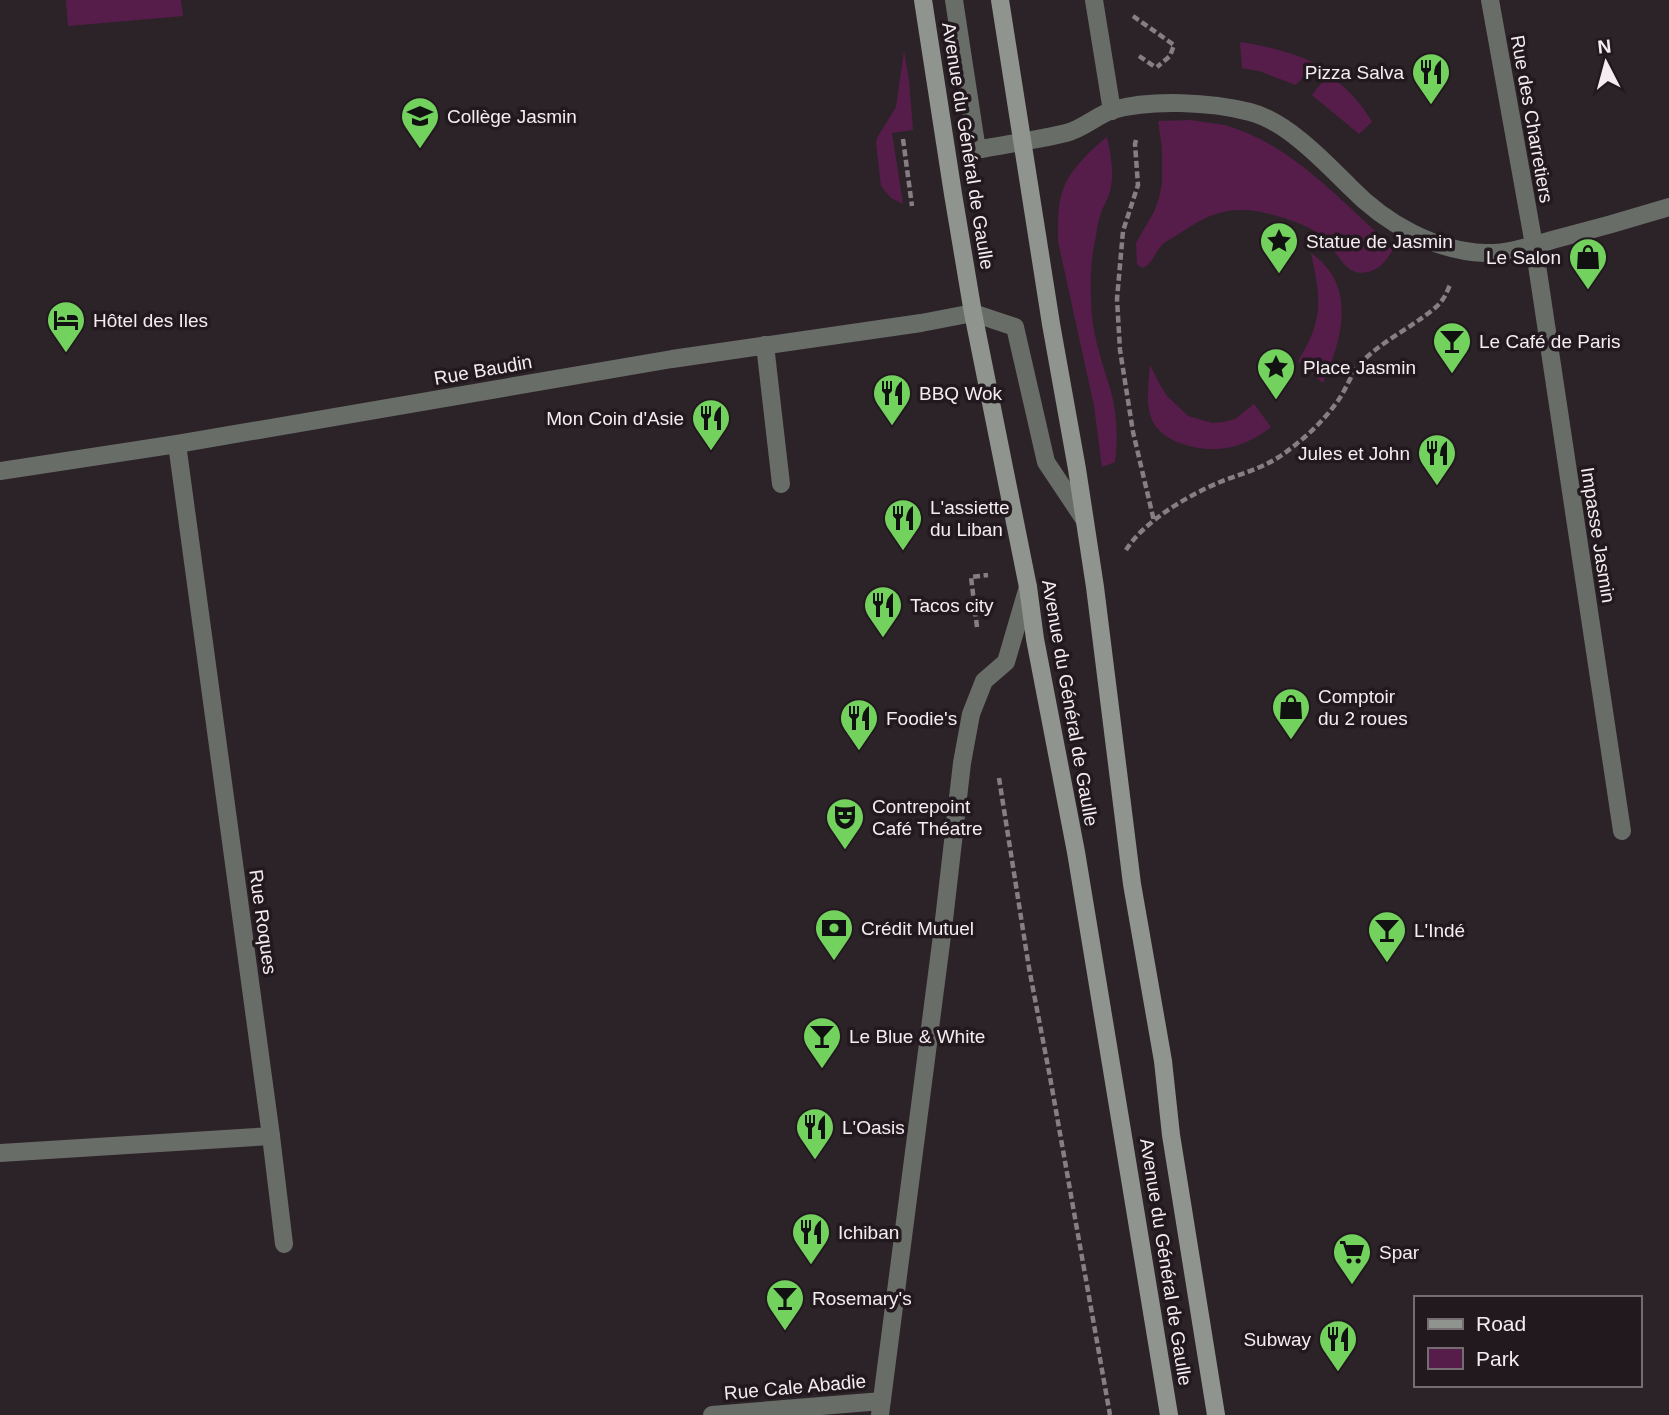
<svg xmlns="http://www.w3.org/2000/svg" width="1669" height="1415" viewBox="0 0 1669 1415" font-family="Arial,sans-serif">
<rect width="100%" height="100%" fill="#2c2329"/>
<path fill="#571d4a" d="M 66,0 L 181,0 L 183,16 L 68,26 Z
M 1240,42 C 1267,46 1290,52 1315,63 L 1296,85 L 1259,71 L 1242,68 Z
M 904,51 L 909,80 L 913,130 L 892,133 L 903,204 L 891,198 L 881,186 L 876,143 L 877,138 L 896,107 Z
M 1328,75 C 1347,87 1361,103 1372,122 L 1359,134 L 1312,95 Z
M 1191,120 C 1205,123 1221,123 1234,128 C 1298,150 1344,205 1394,248 C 1387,259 1381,269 1368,272 C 1343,278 1337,248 1321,235 C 1305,224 1280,216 1261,212 C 1228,205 1207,215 1180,233 C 1175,237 1167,240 1162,245 C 1154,253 1153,264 1142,268 L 1137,264 L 1136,243 L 1154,212 L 1159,198 L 1162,184 L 1162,148 L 1158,121 Z
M 1107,137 C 1111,156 1115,176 1109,195 C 1107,200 1104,205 1102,210 C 1099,218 1097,227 1096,236 C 1091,256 1090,279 1091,300 C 1091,331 1101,359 1110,388 C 1117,412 1118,437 1115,462 L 1102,467 L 1094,406 L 1058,241 C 1058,223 1057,204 1064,187 C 1071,169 1092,149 1107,137 Z
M 1311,253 C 1358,286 1342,339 1323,383 L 1298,361 C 1324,319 1321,300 1311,253 Z
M 1150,365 L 1160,385 L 1167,396 L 1188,416 L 1212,423 L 1224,422 L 1235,419 L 1254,404 L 1271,427 C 1244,449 1212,455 1180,443 C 1169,439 1160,433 1154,424 C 1144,406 1149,384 1150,365 Z"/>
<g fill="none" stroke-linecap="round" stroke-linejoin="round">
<path stroke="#877e84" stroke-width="4.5" stroke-dasharray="7 3.5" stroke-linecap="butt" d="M 1133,16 L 1174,45 L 1170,56 L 1157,67
M 1139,56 L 1155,67
M 903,139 L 912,206
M 1136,140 L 1135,144 L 1138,185 L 1123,231 L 1117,299 L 1120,350 L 1133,432 L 1154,521
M 1126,550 C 1144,521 1189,495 1220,482 C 1240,474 1260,469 1279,457 C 1301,442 1322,423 1337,402 C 1345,392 1351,374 1359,365 C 1375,347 1399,334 1419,320 C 1427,314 1437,308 1443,299 C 1446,295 1448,289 1450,285
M 977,627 L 971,577 L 988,575
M 999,778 L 1029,968 L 1050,1077 L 1110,1415"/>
<path stroke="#696d68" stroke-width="18" d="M 1534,245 L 1622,831
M 765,345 L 781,484
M 271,1136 L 284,1244"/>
<path stroke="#696d68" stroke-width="18" d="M 954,0 L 977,150 C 1007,144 1037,140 1066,133 C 1083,129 1097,115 1113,110 C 1151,99 1211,102 1250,112 C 1286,121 1324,161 1350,187 C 1385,223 1434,251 1485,253 C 1507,254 1531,246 1552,240 C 1591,230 1630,219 1669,207
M 1094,0 L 1112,111
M 1490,0 L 1534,245
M 0,471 L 177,444 L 672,359 L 921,323 L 973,313 L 1015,327 L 1046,462 L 1084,519
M 0,1153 L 271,1136 L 177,444
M 712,1415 L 882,1401
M 880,1415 L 944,920 L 962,763 L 971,714 L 984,681 L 1006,662 L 1028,587"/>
<path stroke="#8f958e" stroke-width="18" d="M 923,0 L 953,194 L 973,313 L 1028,587 L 1035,639 L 1076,852 L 1169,1415
M 1000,0 L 1051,324 L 1077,469 L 1095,587 L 1132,884 L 1163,1061 L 1171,1135 L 1216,1415"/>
</g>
<defs>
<symbol id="restaurant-pin" viewBox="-11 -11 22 30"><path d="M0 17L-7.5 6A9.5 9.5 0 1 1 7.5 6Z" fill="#72d25d" stroke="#22191f"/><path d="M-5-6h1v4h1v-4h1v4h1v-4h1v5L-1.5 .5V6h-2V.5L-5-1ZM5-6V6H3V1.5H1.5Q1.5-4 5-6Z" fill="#111"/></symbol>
<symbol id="school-pin" viewBox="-11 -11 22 30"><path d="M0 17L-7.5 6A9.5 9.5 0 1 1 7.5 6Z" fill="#72d25d" stroke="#22191f"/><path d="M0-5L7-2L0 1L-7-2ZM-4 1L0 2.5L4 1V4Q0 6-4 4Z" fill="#111"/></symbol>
<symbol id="sight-pin" viewBox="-11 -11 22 30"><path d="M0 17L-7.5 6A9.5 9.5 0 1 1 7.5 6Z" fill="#72d25d" stroke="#22191f"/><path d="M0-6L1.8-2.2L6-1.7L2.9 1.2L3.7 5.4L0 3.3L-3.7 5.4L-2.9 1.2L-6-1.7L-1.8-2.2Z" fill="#111"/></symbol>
<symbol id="shop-pin" viewBox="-11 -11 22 30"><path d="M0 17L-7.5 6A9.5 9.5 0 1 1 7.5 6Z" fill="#72d25d" stroke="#22191f"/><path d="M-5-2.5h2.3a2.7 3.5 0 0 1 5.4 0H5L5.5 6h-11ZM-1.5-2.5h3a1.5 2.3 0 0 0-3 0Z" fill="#111"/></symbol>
<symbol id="hotel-pin" viewBox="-11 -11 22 30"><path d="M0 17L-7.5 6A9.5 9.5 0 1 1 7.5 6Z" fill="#72d25d" stroke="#22191f"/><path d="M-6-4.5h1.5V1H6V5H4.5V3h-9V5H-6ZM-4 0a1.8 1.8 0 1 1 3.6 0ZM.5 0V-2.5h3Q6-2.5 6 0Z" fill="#111"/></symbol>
<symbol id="bar-pin" viewBox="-11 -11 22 30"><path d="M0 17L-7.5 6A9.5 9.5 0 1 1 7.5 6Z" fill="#72d25d" stroke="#22191f"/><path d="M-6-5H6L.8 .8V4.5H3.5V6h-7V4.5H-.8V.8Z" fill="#111"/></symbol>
<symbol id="theatre-pin" viewBox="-11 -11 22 30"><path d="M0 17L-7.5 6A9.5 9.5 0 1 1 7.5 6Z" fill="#72d25d" stroke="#22191f"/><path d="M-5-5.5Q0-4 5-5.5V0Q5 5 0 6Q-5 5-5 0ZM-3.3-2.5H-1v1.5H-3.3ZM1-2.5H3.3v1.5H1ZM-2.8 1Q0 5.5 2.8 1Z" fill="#111"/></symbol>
<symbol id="bank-pin" viewBox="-11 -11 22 30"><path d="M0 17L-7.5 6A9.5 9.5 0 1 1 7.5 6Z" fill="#72d25d" stroke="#22191f"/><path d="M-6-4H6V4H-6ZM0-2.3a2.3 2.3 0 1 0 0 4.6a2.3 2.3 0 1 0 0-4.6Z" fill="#111"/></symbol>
<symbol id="supermarket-pin" viewBox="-11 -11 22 30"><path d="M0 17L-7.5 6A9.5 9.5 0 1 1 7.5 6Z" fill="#72d25d" stroke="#22191f"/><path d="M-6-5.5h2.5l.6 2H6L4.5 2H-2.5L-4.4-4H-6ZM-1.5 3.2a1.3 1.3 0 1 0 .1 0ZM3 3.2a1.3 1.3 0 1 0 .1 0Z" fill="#111"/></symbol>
</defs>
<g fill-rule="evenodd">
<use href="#restaurant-pin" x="1409" y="50" width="44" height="60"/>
<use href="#school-pin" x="398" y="94" width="44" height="60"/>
<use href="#sight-pin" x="1257" y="219" width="44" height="60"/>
<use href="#shop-pin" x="1566" y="235" width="44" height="60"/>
<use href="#hotel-pin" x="44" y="298" width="44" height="60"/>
<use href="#bar-pin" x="1430" y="319" width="44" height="60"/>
<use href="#sight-pin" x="1254" y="345" width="44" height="60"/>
<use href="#restaurant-pin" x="870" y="371" width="44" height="60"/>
<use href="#restaurant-pin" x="689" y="396" width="44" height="60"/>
<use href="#restaurant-pin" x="1415" y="431" width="44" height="60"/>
<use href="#restaurant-pin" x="881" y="496" width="44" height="60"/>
<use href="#restaurant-pin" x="861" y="583" width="44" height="60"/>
<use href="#shop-pin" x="1269" y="685" width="44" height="60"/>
<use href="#restaurant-pin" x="837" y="696" width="44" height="60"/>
<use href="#theatre-pin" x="823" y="795" width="44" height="60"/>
<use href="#bank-pin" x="812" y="906" width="44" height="60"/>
<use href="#bar-pin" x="1365" y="908" width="44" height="60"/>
<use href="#bar-pin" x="800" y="1014" width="44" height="60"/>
<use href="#restaurant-pin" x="793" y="1105" width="44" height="60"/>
<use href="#restaurant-pin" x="789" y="1210" width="44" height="60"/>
<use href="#supermarket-pin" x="1330" y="1230" width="44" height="60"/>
<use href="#bar-pin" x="763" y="1276" width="44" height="60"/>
<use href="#restaurant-pin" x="1316" y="1317" width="44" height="60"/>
</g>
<g text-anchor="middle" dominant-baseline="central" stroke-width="7" stroke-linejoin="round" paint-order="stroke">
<g font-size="19" fill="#f3ecf0" stroke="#22191f" text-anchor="start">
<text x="1404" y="72" text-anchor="end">Pizza Salva</text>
<text x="447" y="116">Collège Jasmin</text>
<text x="1306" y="241">Statue de Jasmin</text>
<text x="1561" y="257" text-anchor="end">Le Salon</text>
<text x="93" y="320">Hôtel des Iles</text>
<text x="1479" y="341">Le Café de Paris</text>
<text x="1303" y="367">Place Jasmin</text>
<text x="919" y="393">BBQ Wok</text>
<text x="684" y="418" text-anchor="end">Mon Coin d'Asie</text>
<text x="1410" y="453" text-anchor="end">Jules et John</text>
<text x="930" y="507">L'assiette<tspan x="930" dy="22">du Liban</tspan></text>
<text x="910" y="605">Tacos city</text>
<text x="1318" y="696">Comptoir<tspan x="1318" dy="22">du 2 roues</tspan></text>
<text x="886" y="718">Foodie's</text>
<text x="872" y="806">Contrepoint<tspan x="872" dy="22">Café Théatre</tspan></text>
<text x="861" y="928">Crédit Mutuel</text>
<text x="1414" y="930">L'Indé</text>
<text x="849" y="1036">Le Blue &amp; White</text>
<text x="842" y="1127">L'Oasis</text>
<text x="838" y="1232">Ichiban</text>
<text x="1379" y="1252">Spar</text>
<text x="812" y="1298">Rosemary's</text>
<text x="1311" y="1339" text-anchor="end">Subway</text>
</g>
<g font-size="19" fill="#f3ecf0" stroke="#22191f">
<text transform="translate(1532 119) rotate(80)">Rue des Charretiers</text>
<text transform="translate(968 146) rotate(81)">Avenue du Général de Gaulle</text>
<text transform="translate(483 370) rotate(-10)">Rue Baudin</text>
<text transform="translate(1598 535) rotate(81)">Impasse Jasmin</text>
<text transform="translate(1070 703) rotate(80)">Avenue du Général de Gaulle</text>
<text transform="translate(263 922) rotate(82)">Rue Roques</text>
<text transform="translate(1166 1262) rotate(81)">Avenue du Général de Gaulle</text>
<text transform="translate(795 1387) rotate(-5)">Rue Cale Abadie</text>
</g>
</g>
<rect x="1414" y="1296" width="228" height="91" fill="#22191f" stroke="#766d73" stroke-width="2"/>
<rect x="1428" y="1319" width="35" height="10" fill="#8f958e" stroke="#766d73" stroke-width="2"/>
<text x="1476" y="1331" font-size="21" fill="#f3ecf0">Road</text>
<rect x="1428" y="1348" width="35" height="21" fill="#571d4a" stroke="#766d73" stroke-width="2"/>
<text x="1476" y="1366" font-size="21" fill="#f3ecf0">Park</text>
<g transform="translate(1606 63) rotate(354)" stroke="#22191f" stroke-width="5" paint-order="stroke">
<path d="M0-5L12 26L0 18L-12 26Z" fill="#f3ecf0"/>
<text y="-10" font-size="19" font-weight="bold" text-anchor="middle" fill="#f3ecf0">N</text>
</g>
</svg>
